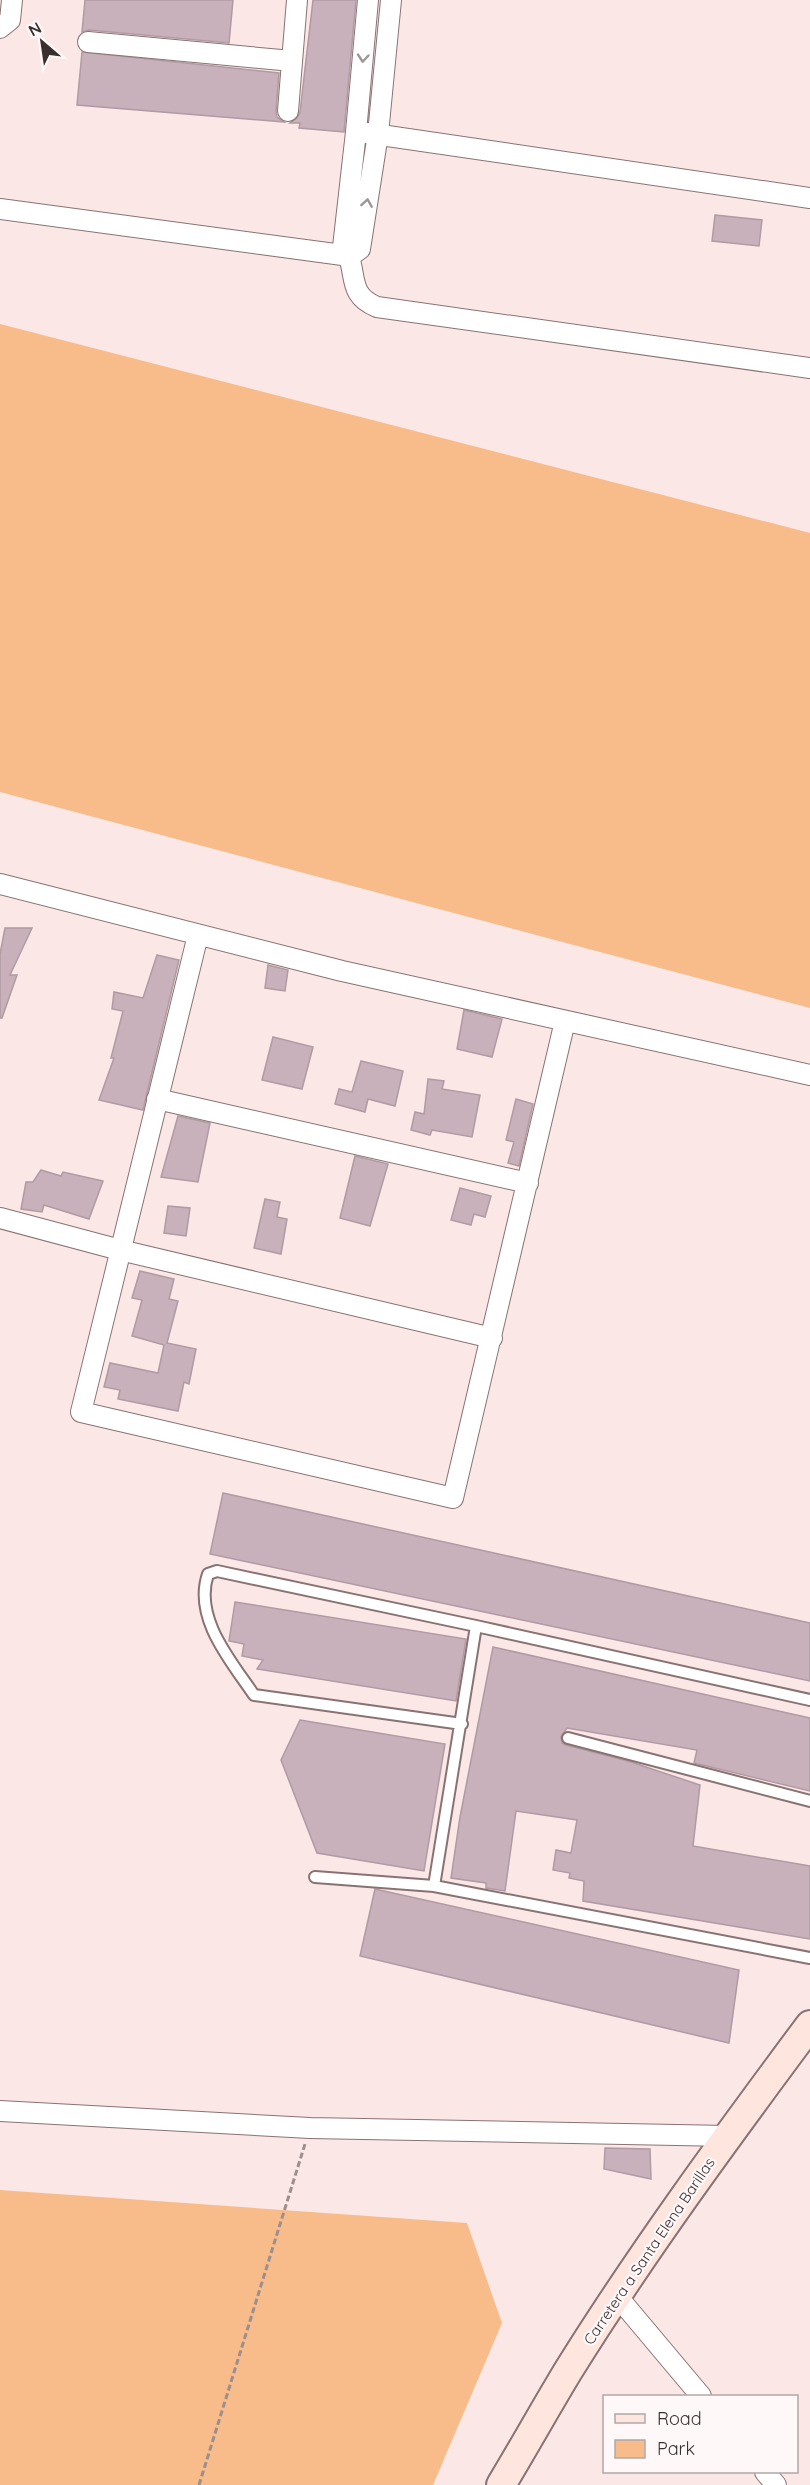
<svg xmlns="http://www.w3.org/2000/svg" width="810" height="2485" viewBox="0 0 810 2485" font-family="Quicksand,sans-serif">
<rect width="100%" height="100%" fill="#fce7e7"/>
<path fill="#f8bc8a" d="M 0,324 L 810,533 L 810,1008 L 0,792 Z
M 0,2190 L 467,2223 L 502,2323 L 433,2485 L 0,2485 Z"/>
<path fill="#c8b1ba" stroke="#b09aa3" stroke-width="1.5" d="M 85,0 L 233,0 L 229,43 L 89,30 L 82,32 Z
M 313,0 L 356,0 L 344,132 L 299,128 L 300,123 L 290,123 L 297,118 L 300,112 Z
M 82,52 L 279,73 L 276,111 L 277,117 L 284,122 L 77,105 Z
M 715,215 L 762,220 L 759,246 L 712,241 Z
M 5,928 L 32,928 L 10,975 L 17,975 L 2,1018 L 0,1018 L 0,954 Z
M 157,955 L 179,960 L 143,1110 L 99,1100 L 114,1058 L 111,1058 L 123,1011 L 112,1009 L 114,992 L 143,998 Z
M 268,965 L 288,970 L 285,991 L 265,988 Z
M 464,1010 L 502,1019 L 492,1057 L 457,1049 Z
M 273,1037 L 313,1047 L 302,1089 L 262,1080 Z
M 361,1061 L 403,1071 L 395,1106 L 368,1099 L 365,1112 L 335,1104 L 339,1089 L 352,1092 Z
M 428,1079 L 444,1081 L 442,1089 L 480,1095 L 472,1137 L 432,1130 L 430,1135 L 411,1130 L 415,1112 L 424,1114 Z
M 516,1099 L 533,1104 L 519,1166 L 508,1163 L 514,1142 L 506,1140 Z
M 178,1116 L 210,1123 L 198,1182 L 161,1177 Z
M 355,1156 L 388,1164 L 370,1226 L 340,1218 Z
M 41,1170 L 61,1176 L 63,1172 L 103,1181 L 89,1219 L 44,1205 L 42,1212 L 21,1209 L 26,1182 L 33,1182 Z
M 460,1188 L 491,1196 L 485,1217 L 474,1214 L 471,1225 L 451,1220 Z
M 265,1199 L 280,1202 L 277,1217 L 287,1219 L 281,1254 L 254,1248 Z
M 168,1206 L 190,1208 L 186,1236 L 164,1233 Z
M 140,1271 L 174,1279 L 169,1299 L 178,1301 L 167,1343 L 196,1349 L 189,1384 L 184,1382 L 178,1411 L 118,1399 L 120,1390 L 104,1387 L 110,1363 L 158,1373 L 164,1345 L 132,1336 L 142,1300 L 132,1298 Z
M 223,1493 L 810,1623 L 810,1681 L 210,1554 Z
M 235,1602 L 466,1639 L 456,1701 L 257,1669 L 263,1660 L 242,1656 L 244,1644 L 229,1641 Z
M 493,1647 L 810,1718 L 810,1791 L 694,1763 L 697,1750 L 567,1728 L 561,1737 L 562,1743 L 566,1745 L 628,1761 L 700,1785 L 693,1846 L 810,1866 L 810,1939 L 583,1901 L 584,1881 L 569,1878 L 570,1873 L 553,1870 L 556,1850 L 571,1853 L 577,1820 L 516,1811 L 505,1891 L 486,1888 L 486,1883 L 451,1878 L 460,1817 Z
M 300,1720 L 445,1744 L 424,1871 L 317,1853 L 281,1760 Z
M 375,1889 L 739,1970 L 729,2043 L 360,1956 Z
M 605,2148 L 650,2149 L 651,2179 L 604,2169 Z"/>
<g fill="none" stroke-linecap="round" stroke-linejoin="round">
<defs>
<path id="lane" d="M 462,1724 L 254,1695 C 231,1661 193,1618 208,1574 L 217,1571 L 476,1626 L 810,1700
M 568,1738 L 810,1801
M 315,1877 L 434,1886 L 810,1958
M 434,1886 L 476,1626"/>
<path id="street" d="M 368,0 L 356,132 L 343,247 C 360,269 344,294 377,307 L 810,368
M 0,28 L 10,20 L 12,0
M 88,42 L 292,61
M 288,111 L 297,0
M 367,133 L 810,198
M 0,209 L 350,256 L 360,249 L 378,134 L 391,0
M 0,884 L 342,971 L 810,1075
M 198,935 L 81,1412 L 453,1498 L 565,1021
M 157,1099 L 528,1183
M 0,1218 L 120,1250 L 492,1338
M 0,2111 L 310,2128 L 728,2136
M 617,2296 L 701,2396
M 765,2472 L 776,2485"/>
<path id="secondary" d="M 501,2485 C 524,2447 545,2409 568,2371 C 642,2252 726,2138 810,2025"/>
</defs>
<use href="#lane" stroke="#897273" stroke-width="14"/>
<use href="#street" stroke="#897273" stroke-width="22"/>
<use href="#secondary" stroke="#897273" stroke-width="32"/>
<path stroke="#9d8e8e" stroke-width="3" stroke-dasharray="6 3" stroke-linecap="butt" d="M 199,2485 L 305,2144"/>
<use href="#lane" stroke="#fff" stroke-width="10"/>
<use href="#street" stroke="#fff" stroke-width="20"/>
<use href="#secondary" stroke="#fee6de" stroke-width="28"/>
</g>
<defs><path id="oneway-chevron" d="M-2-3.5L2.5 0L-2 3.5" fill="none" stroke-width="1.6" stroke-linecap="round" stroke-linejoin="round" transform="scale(1.5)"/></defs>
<g stroke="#9c9797">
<use href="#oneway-chevron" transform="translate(363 58) rotate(95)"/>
<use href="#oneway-chevron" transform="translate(367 203) rotate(-81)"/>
</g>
<g text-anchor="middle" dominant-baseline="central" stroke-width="4.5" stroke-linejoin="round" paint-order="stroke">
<g font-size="15" fill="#382f2f" stroke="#fef8f8">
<text transform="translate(649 2251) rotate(-56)">Carretera a Santa Elena Barillas</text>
</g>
</g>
<rect x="603" y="2395" width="195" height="78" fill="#fef8f8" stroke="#afa8a8" stroke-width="1.5"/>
<rect x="615" y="2414" width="30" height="9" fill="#fee6de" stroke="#afa8a8" stroke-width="1.5"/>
<text x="657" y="2425" font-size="18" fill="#382f2f">Road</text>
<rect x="615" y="2440" width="30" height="18" fill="#f8bc8a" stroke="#afa8a8" stroke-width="1.5"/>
<text x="657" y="2455" font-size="18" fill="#382f2f">Park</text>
<g transform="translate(42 42) rotate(331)" stroke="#fef8f8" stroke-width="4.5" paint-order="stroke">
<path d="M0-4.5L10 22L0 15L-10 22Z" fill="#382f2f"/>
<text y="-9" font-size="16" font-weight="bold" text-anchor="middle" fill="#382f2f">N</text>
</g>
</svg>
